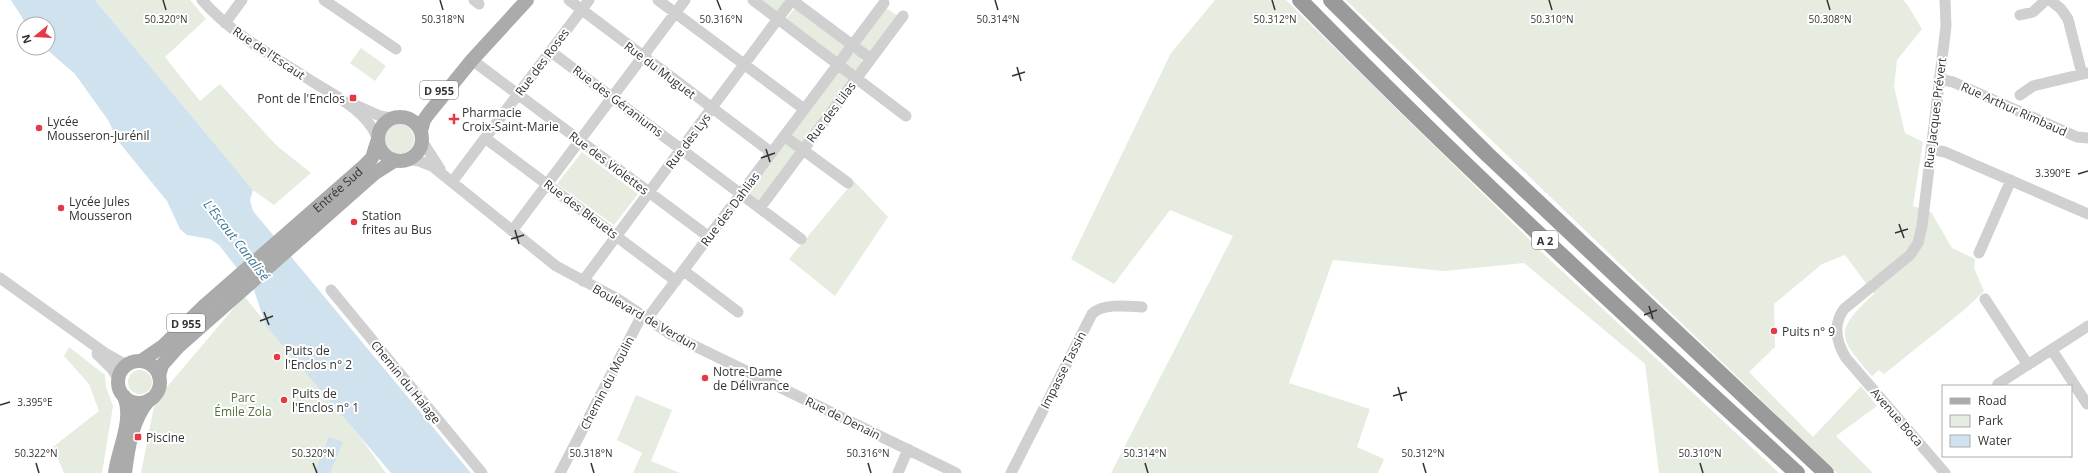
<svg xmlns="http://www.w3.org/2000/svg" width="2088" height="473" viewBox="0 0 2088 473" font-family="'Open Sans',sans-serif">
<rect width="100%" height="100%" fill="#fff"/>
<path fill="#e6ecdf" d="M 95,0 L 190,0 L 206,19 L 165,57 L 200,101 L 220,84 L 277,146 L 311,173 L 274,205 L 253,190 Z
M 760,0 L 784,0 L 785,1 L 777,12 Z
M 1215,0 L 1286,0 L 1548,258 L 1779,473 L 1659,473 L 1645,364 L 1524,263 L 1444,271 L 1333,260 L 1289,383 L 1370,409 L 1357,447 L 1384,459 L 1378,473 L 1111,473 L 1233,236 L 1170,210 L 1114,284 L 1071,259 L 1171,53 Z
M 1346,0 L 1903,0 L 1907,4 L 1922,29 L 1897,60 L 1894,87 L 1905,133 L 1923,142 L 1913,206 L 1931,212 L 1952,248 L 1975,259 L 1974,268 L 1984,291 L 1964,310 L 1884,374 L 1879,370 L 1872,376 C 1837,336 1834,331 1874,294 L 1845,255 L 1822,264 L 1774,304 L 1775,347 L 1749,372 L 1813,437 L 1861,386 L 1877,406 L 1836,436 L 1873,473 L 1837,473 Z
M 884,7 L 898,16 L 871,55 L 857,45 Z
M 795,8 L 847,47 L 838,59 L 786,19 Z
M 361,48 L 386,66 L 375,81 L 350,63 Z
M846 62a8 8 0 1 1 16 0a8 8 0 1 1-16 0Z
M 839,69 L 851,79 L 803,144 L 791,135 Z
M384 139a15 15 0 1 1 30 0a15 15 0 1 1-30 0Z
M 784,142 L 797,152 L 760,203 L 746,193 Z
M 582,152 L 638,194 L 614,225 L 557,184 Z
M 854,181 L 888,217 L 835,296 L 789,259 Z
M 244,296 L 360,437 L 386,473 L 141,473 L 155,401 Z
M 69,347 L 105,375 L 106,387 L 113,406 L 102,473 L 64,473 L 53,447 L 99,411 L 89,384 L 64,356 Z
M128 382a12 12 0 1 1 24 0a12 12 0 1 1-24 0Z
M 636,395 L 672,410 L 651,461 L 680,473 L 633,473 L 642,453 L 617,440 Z"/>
<path fill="#cfe2ee" d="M 11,0 L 95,0 L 253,190 L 250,200 L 253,211 L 471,473 L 391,473 L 266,326 L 254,290 L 219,245 L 210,239 L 187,235 L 180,229 L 167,201 L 118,141 L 108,120 L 75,74 L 45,48 L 48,48 L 48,24 L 26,24 Z
M 329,437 L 343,442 L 330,473 L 314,473 Z"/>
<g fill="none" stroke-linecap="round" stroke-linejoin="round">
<path stroke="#d0d0d0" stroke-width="11" d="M 202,0 C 231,34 275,57 313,82 C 336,96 366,111 377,137
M 324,0 L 396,49
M 474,0 L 479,4
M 569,0 L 772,153
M 658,0 L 804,109
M 753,0 L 906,116
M 792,0 L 871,59
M 2050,0 L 2061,9 L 2068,19 L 2082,74
M 2020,15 L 2033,12 L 2046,0
M 225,23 L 242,0
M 550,51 L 801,239
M 472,60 L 709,237
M 1939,79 L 1953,82 L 2077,137 L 2088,138
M 2020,95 L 2033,86 L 2087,73
M 353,104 L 380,116 L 391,118
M 784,136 L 848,183
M 485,138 L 676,281
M 422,141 L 440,169
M 1931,149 L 1945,152 L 2088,214
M 408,159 L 419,161 L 432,166 L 556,266 L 618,299 L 670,334 L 956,473
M 452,182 L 589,0
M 760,208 L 903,16
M 512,231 L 685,0
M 1979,253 L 2011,180
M 684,271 L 738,312
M 0,278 L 105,353 L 121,362 L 130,364
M 583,281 L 792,0
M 331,290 L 482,473
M 1985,299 L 2028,365
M 647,319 L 884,3
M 2052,350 L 2087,404
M 97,354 L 112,369 L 119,380
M 1999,386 L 1998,384 L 2088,326
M 560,473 L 642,315
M 898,473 L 908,449
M 1011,473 L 1092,314 C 1102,303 1129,306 1142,307
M 1945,473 L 1846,358 C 1836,342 1833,324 1844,309 L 1910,255 L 1918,243 L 1922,226 L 1946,26 L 1945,0"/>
<g stroke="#ababab" stroke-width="14">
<circle cx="400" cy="139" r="22"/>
<path d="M 421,131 L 424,120 L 429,113 L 472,60 L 527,0"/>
<path id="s1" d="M 141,361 L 163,346 L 204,306 L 364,166 L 372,158 L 377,142"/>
<circle cx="139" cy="382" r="21"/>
<path d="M 159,376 L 162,365 L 178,347 L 375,173 L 394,161"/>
<path d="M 115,473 C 118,449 134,420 124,396"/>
<path d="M 125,473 C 128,449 132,419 149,400"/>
</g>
<path stroke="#9a9a9a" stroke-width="16" d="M 1300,0 C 1460,164 1628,318 1797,473
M 1331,0 L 1488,155 L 1826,473"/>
</g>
<path fill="none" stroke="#333" stroke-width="1.5" d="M 163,0 L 166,10M 440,0 L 443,10M 717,0 L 721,10M 995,0 L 998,10M 1272,0 L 1275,10M 1549,0 L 1552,10M 1827,0 L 1830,10M 1017,67 L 1021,81M 1012,76 L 1025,72M 766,149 L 770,162M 761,158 L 775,153M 2078,174 L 2088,171M 1899,224 L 1904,238M 515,230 L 519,244M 1895,233 L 1908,229M 511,239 L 524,235M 1649,306 L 1653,319M 264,312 L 269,325M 1644,315 L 1657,310M 260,321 L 273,316M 1398,387 L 1402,401M 1393,396 L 1407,392M 0,405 L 10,402M 36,463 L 39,473M 313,463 L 317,473M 591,463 L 594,473M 868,463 L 871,473M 1145,463 L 1148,473M 1423,463 L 1426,473M 1700,463 L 1703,473"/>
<g fill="#e63946" stroke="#fff" stroke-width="1.5">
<rect x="349" y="94" width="8" height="8" rx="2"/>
<path d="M452 113h4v4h4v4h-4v4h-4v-4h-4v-4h4z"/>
<circle cx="39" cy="128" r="4"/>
<circle cx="61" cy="208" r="4"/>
<circle cx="354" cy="222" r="4"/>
<circle cx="1774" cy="331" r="4"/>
<circle cx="277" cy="357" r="4"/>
<circle cx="705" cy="378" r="4"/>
<circle cx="284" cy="400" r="4"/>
<rect x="134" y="433" width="8" height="8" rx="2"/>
</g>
<g text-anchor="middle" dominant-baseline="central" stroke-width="4" stroke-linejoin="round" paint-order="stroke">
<g fill="#fff" stroke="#707070" stroke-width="1">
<rect x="420" y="81" width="38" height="18" rx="3"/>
<rect x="1532" y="231" width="26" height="18" rx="3"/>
<rect x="167" y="314" width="38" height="18" rx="3"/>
</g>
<g font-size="11" font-weight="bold" fill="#333">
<text x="439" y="90">D 955</text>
<text x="1545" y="240">A 2</text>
<text x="186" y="323">D 955</text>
</g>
<g font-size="12" fill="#333" stroke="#fff">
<text transform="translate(269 53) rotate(34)">Rue de l'Escaut</text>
<text transform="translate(542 62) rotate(-53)">Rue des Roses</text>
<text transform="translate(660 70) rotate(37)">Rue du Muguet</text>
<text transform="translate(618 101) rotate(37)">Rue des Géraniums</text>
<text transform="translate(2014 109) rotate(24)">Rue Arthur Rimbaud</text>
<text transform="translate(831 112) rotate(-53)">Rue des Lilas</text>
<text transform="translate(1935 113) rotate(-83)">Rue Jacques Prévert</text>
<text transform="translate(688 141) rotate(-53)">Rue des Lys</text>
<text transform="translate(609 163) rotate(37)">Rue des Violettes</text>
<text stroke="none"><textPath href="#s1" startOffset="261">Entrée Sud</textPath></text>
<text transform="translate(581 209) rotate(37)">Rue des Bleuets</text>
<text transform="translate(730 209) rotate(-53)">Rue des Dahlias</text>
<text transform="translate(645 317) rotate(30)">Boulevard de Verdun</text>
<text transform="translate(1063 370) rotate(-63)">Impasse Tassin</text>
<text transform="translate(406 382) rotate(51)">Chemin du Halage</text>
<text transform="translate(607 383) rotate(-63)">Chemin du Moulin</text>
<text transform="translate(1897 417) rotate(49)">Avenue Boca</text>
<text transform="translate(843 418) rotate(26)">Rue de Denain</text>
</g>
<g font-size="12" fill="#333" stroke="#fff" text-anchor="start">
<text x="345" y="98" text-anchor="end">Pont de l'Enclos</text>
<text x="462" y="112">Pharmacie<tspan x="462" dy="14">Croix-Saint-Marie</tspan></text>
<text x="47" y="121">Lycée<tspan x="47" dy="14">Mousseron-Jurénil</tspan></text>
<text x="69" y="201">Lycée Jules<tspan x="69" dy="14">Mousseron</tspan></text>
<text x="362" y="215">Station<tspan x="362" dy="14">frites au Bus</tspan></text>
<text x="1782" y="331">Puits n° 9</text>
<text x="285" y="350">Puits de<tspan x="285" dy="14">l'Enclos n° 2</tspan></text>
<text x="713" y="371">Notre-Dame<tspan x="713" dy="14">de Délivrance</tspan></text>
<text x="292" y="393">Puits de<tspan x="292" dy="14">l'Enclos n° 1</tspan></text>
<text x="146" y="437">Piscine</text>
</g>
<g font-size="12" fill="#56703f" stroke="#fff">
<text x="243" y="397">Parc<tspan x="243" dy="14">Émile Zola</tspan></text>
</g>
<g font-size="13" font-style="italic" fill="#3f7597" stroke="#fff">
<text transform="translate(237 240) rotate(52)">L'Escaut Canalisé</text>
</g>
</g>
<g font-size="10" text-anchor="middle" fill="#333" stroke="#fff" stroke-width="4" stroke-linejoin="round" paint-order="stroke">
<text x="166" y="23">50.320°N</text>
<text x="443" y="23">50.318°N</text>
<text x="721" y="23">50.316°N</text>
<text x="998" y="23">50.314°N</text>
<text x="1275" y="23">50.312°N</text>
<text x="1552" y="23">50.310°N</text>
<text x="1830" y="23">50.308°N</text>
<text x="2053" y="177">3.390°E</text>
<text x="35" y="406">3.395°E</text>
<text x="36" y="457">50.322°N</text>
<text x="313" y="457">50.320°N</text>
<text x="591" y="457">50.318°N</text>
<text x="868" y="457">50.316°N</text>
<text x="1145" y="457">50.314°N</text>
<text x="1423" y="457">50.312°N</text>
<text x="1700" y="457">50.310°N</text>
</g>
<rect x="1942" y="385" width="130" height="72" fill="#ffffff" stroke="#adadad"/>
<rect x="1950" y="398" width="20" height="6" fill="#ababab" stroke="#adadad"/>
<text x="1978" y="405" font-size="12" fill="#333333">Road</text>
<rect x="1950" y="415" width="20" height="12" fill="#e6ecdf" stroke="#adadad"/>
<text x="1978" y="425" font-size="12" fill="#333333">Park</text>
<rect x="1950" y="435" width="20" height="12" fill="#cfe2ee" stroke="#adadad"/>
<text x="1978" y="445" font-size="12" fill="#333333">Water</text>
<g transform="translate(36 36) rotate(252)"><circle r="19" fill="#ffffff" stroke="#adadad"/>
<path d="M0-3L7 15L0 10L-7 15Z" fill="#e63946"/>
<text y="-6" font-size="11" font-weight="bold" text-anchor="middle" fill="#333333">N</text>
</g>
</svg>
